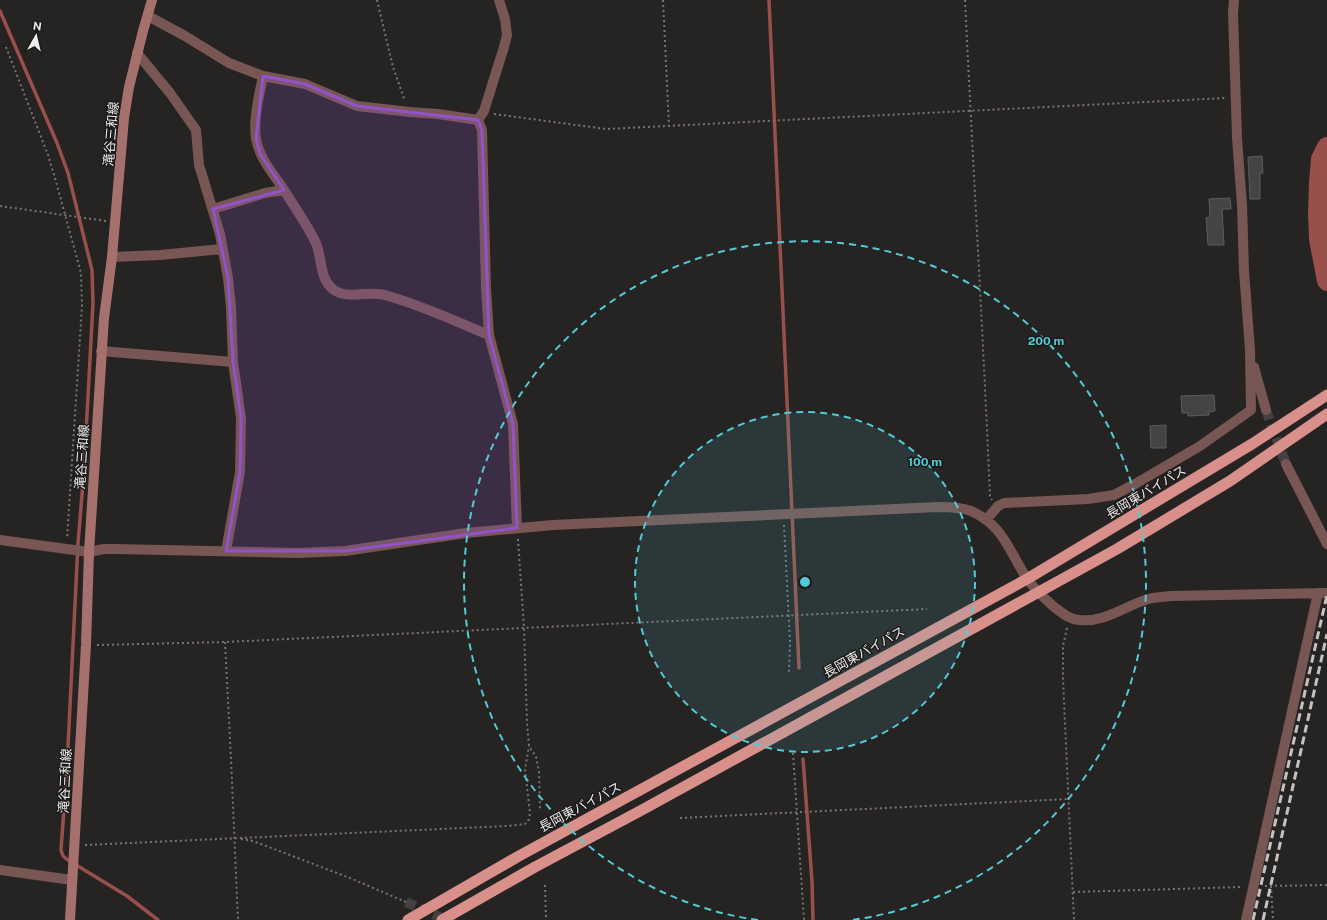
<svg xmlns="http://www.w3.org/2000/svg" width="1327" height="920" viewBox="0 0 1327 920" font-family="'Public Sans','Noto Sans JP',sans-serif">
<rect width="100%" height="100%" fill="#262323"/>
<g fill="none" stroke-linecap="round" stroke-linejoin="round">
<path stroke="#994f4b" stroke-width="3.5" d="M 769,0 L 799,668
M 0,11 L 57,143 L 68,173 L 92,270 L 93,303 L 84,471 L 78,543 L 67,767 L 61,850 L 63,856 L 68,860 L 127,896 L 158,920
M 803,759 L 812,881 L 813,920"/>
<path stroke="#994f4b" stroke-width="20" d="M 1327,147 L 1321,159 L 1319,183 L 1318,214 L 1319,239 L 1327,281"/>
</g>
<path fill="#464343" stroke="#5f5c5c" d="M 1262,156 L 1263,173 L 1260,173 L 1260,199 L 1250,199 L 1248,157 Z
M 1230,198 L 1231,209 L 1222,209 L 1224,245 L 1208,245 L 1206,218 L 1210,217 L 1209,199 Z
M 1214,395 L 1215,411 L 1209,412 L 1209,415 L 1188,416 L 1188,413 L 1182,413 L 1181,396 Z
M 1166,425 L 1166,448 L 1151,448 L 1150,426 Z"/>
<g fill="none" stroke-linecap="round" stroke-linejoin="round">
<path stroke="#444141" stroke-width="10" stroke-dasharray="10 5" stroke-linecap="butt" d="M 1266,410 L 1286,464
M 406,902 L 446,920"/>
<path stroke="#787675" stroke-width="2" stroke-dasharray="2 3" stroke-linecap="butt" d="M 377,0 L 393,67 L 405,101
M 663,0 L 669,126
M 965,0 C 973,166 983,331 990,497 L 992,500
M 6,47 L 48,155 L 55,178 L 81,273 L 82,306 L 67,539
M 494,114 L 606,129 L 1226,98
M 0,206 L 106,221
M 784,525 L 790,641 L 789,673
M 518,539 L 524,628 L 527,723 L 529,746 L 536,757 L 539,771 L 540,809
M 1067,628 L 1063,646 L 1063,679 L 1074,920
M 225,642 L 231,759 L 238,920
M 97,645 L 225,642 L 927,609
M 793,753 L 804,920
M 680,818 L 1069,799
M 241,839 L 253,841 L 350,878 L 406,902
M 85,845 L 507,826 L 525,824 L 529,819 L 530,813 L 525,769 L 529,746
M 545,885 L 546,920
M 1265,886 L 1327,885
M 1271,886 L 1273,920
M 1073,892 L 1242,887"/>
<path stroke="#775653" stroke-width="10" d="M 148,16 L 185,36 L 229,63 L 263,76 L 305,84 L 357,106 L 410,112 L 438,114 L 478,120
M 137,53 L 170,93 L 196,130 L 199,165 L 220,234 L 228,278 L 231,307 L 233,362 L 241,418 L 240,472 L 226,551
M 263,76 C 259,96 253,119 256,139 C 259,156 270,170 280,184 C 292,203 305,221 315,241 C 323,257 318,278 334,290 C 348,300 370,290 385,295 C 421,305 455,321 489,335
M 478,120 L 482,130 L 486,288 L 489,335 L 513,424 L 517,528
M 478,120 L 484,111 L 504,47 L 507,35 L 505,19 L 499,0
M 213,209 L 265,193 L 284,190
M 112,257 L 160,255 L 222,249
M 101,351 L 233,362
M 1254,367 L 1266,410
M 1286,464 L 1327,544
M 986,520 L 998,506 L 1004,503 L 1088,499 L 1114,495 L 1135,484 L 1200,446 L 1251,410 L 1250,350 L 1244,271 L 1242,205 L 1237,138 L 1233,13 L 1234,0
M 0,540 L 89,552 L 104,549 L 115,549 L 298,553 L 345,551 L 466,533 L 553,525 L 938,507 C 949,507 961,507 971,511 C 1004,525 1010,554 1028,580 C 1035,590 1044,598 1053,606 C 1061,612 1068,619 1079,620 C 1104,623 1125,606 1148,599 C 1156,597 1164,597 1172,596 L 1327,593
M 0,870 L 72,880
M 1246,920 L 1318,593"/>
<path stroke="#a6716d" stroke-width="10" d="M 70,920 L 86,645 L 89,552 L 104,318 L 112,257 L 124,118 L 129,87 L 143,31 L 152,0"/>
<path stroke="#da908a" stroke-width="11" d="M 408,920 L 519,856 L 1027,579 L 1252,444 L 1327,395
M 442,920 L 535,867 L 640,811 L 1117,549 L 1230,481 L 1327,414"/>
<path stroke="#c3c2c1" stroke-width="3" stroke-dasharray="8 4" stroke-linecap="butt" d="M 1253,920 L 1327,595
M 1263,920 L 1327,634"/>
</g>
<path fill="#9253c8" fill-opacity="0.2" stroke="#9253c8" stroke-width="3" stroke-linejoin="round" d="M 263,76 L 305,84 L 357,106 L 478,120 L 482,130 L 489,335 L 513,424 L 517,528 L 345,551 L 226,551 L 240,472 L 241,418 L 233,362 L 228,278 L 213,209 L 284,190 L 260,154 L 256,139 Z"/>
<circle cx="805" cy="582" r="170" fill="#52cbd7" fill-opacity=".12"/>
<g fill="none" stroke="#52cbd7" stroke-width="2" stroke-dasharray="7 5">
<circle cx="805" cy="582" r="170"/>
<path d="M758 920A341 341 0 1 1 852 920"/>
</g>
<g text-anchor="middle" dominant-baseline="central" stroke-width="3" stroke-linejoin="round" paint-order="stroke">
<g font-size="13" fill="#eeedec" stroke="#1c1a19">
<text transform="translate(111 134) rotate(-85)">滝谷三和線</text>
<text transform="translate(82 457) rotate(-86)">滝谷三和線</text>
<text transform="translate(1146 492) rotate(-31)">長岡東バイパス</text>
<text transform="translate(864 652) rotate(-29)">長岡東バイパス</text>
<text transform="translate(65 781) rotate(-87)">滝谷三和線</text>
<text transform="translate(580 807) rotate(-28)">長岡東バイパス</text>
</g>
</g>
<circle cx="805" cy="582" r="6" fill="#52cbd7" stroke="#1c1a19" stroke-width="2"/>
<g font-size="12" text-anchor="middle" font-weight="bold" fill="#52cbd7" stroke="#1c1a19" stroke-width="3" stroke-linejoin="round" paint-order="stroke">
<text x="1046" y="345">200 m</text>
<text x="925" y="466">100 m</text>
</g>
<g transform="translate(36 36) rotate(8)" stroke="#1c1a19" stroke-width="3" paint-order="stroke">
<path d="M0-3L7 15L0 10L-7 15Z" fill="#eeedec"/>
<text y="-6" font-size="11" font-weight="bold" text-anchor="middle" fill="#eeedec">N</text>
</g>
</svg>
